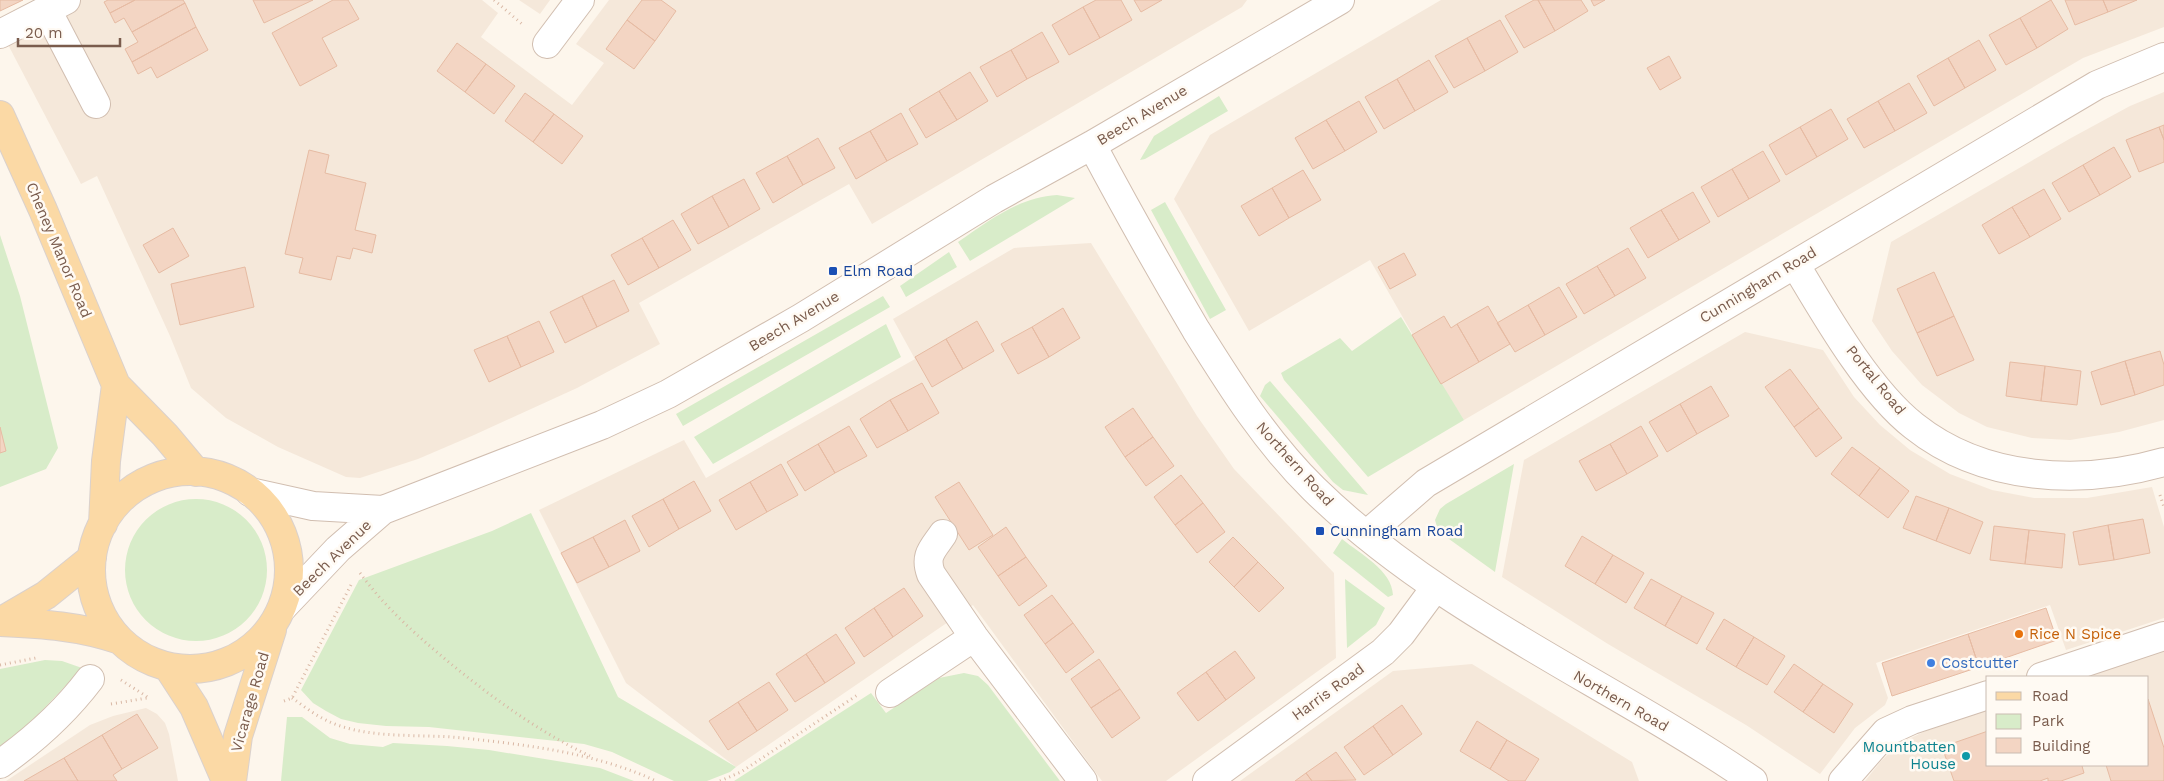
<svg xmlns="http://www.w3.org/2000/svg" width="2164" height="781" viewBox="0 0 2164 781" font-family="'Work Sans',sans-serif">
<rect width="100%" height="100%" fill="#fdf6ec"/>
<path fill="#f5e8da" d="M 76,0 L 482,0 L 498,13 L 481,37 L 572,105 L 604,63 L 576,44 L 609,0 L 1247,0 L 1242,7 L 872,224 L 849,184 L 639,303 L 660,344 L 577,388 L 474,435 L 418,459 L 360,478 L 346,477 L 278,447 L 226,418 L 191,388 L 170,336 L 97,176 L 81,184 L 4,37 Z
M 519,0 L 550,0 L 540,14 Z
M 1441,0 L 2164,0 L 2164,27 L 2083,58 L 1464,420 L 1441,384 L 1370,260 L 1249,331 L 1174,199 L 1210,135 Z
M 2164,92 L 2164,420 L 2119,432 L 2070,440 L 2032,438 L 1987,427 L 1959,413 L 1922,385 L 1892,351 L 1872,321 L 1891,242 L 2071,138 L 2130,106 Z
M 1091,243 L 1197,416 L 1234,469 L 1334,573 L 1336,658 L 1166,781 L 1102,781 L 973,605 L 736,767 L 626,683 L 539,510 L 684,440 L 706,478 L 915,359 L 893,319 L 1014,248 Z
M 1745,332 L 1823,350 L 1854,397 L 1880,425 L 1910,450 L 1950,474 L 1992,490 L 2034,498 L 2087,498 L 2152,487 L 2164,527 L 2164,618 L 2066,650 L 2050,605 L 1876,663 L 1888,698 L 1885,705 L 1855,728 L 1820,774 L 1746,725 L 1608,644 L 1502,577 L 1524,460 Z
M 2164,648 L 2164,781 L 1865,781 L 1881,761 L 1900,743 L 1928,730 L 1988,710 L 1988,765 L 2148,765 L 2148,677 L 2080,677 Z
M 1472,664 L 1632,762 L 1639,781 L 1240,781 L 1393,671 Z
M 146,708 L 157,714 L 165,723 L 169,734 L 178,781 L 6,781 L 90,725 L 113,716 Z"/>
<path fill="#d8ecc9" d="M 1219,96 L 1228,111 L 1145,159 L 1140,160 L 1154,136 Z
M 1057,195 L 1075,198 L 970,261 L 958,242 C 989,221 1019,197 1057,195 Z
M 1165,202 L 1226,310 L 1210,319 L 1151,210 Z
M 0,235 L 20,296 L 58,448 L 46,469 L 0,487 Z
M 949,252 L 957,267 L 906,297 L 900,286 Z
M 883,296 L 890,307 L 683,426 L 676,414 Z
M 1401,317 L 1464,420 L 1368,477 L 1284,380 L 1281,373 L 1340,338 L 1352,351 Z
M 886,324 L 901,357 L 713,464 L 694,437 Z
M 1270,381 L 1368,495 L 1343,490 L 1333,482 L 1260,396 L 1265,385 Z
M 1514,464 L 1495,572 L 1442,534 L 1438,530 L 1435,520 L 1440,509 L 1446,504 Z
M125 570a71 71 0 1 1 142 0a71 71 0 1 1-142 0Z
M 531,513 L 618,697 L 736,767 L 730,772 L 707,781 L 674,781 L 612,752 L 584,744 L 429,727 L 386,726 L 358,723 L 341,719 L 326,711 L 313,703 L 301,690 L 359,580 L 492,531 Z
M 1342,539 C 1360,554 1392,570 1393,595 L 1388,597 L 1333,553 Z
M 1345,579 L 1385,608 L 1376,625 L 1347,648 Z
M 45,660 L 62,661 L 82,668 C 56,696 30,725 0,748 L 0,669 Z
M 964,673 L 978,676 L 988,685 L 1060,781 L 734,781 L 871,693 L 886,713 L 939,678 Z
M 287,717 L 302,717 L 330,738 L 350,744 L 383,747 L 393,743 L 447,746 L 489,750 L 600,768 L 634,781 L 281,781 Z"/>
<path fill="#f3d5c3" stroke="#e6bba3" d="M 0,0 L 23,0 L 0,11 Z
M 108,0 L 135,0 L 110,13 L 104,2 Z
M 135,0 L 183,0 L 185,3 L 132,32 L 124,18 L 115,23 L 110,13 Z
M 253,0 L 313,0 L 264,23 Z
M 333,0 L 348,0 L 359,19 L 322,38 L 337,66 L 300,86 L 272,33 Z
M 642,0 L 661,0 L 676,11 L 655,41 L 627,20 Z
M 1096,0 L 1121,0 L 1132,20 L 1100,38 L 1083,7 Z
M 1134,0 L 1162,0 L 1141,12 Z
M 1534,0 L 1538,0 L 1555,31 L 1524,48 L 1505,16 Z
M 1538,0 L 1581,0 L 1588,11 L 1555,31 Z
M 1591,0 L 1605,0 L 1594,6 Z
M 2051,0 L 2068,29 L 2037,48 L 2020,18 Z
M 2065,0 L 2103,0 L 2108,12 L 2075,25 Z
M 2103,0 L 2137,0 L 2108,12 Z
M 185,3 L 196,27 L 132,62 L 125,49 L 138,42 L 132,32 Z
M 1083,7 L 1100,38 L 1069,55 L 1052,25 Z
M 2020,18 L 2037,48 L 2006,65 L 1989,35 Z
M 627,20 L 655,41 L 634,69 L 606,49 Z
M 1500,20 L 1518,52 L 1485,71 L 1467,38 Z
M 196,27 L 208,50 L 157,78 L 151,67 L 138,74 L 132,62 Z
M 1042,32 L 1059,62 L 1027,79 L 1011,50 Z
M 1467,38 L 1485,71 L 1454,88 L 1435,56 Z
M 1979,40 L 1996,70 L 1965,88 L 1948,58 Z
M 457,43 L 486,64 L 465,92 L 437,71 Z
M 1011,50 L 1027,79 L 997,97 L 980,67 Z
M 1669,56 L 1681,78 L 1660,90 L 1647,68 Z
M 1948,58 L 1965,88 L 1934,106 L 1917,76 Z
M 1429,60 L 1448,92 L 1415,111 L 1397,79 Z
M 486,64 L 515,86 L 494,114 L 465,92 Z
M 970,72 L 988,101 L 957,120 L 939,91 Z
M 1397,79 L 1415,111 L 1384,129 L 1365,97 Z
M 1909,83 L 1927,113 L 1895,131 L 1878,101 Z
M 939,91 L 957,120 L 926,138 L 909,109 Z
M 525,93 L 554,114 L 533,142 L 505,121 Z
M 1359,101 L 1377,132 L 1345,151 L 1326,120 Z
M 1878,101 L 1895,131 L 1864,148 L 1847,119 Z
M 1831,109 L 1848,139 L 1817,157 L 1800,127 Z
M 901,113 L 918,144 L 887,161 L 870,131 Z
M 554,114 L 583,136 L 562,164 L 533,142 Z
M 1326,120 L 1345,151 L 1313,169 L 1295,138 Z
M 2164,125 L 2164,140 L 2159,127 Z
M 1800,127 L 1817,157 L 1786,175 L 1769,145 Z
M 2159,127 L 2164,140 L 2164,162 L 2139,172 L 2126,140 Z
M 870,131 L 887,161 L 856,179 L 839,148 Z
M 818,138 L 835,168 L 803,185 L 787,156 Z
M 2114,147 L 2131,177 L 2100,195 L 2083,165 Z
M 309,150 L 329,155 L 325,173 L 366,183 L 355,230 L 376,235 L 372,253 L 353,248 L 350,259 L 337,256 L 331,280 L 299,273 L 303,258 L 285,254 Z
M 1763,151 L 1780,181 L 1749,199 L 1732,169 Z
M 787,156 L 803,185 L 773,203 L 756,173 Z
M 2083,165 L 2100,195 L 2069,212 L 2052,183 Z
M 1732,169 L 1749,199 L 1718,217 L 1701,187 Z
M 1303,170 L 1321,200 L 1289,218 L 1272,188 Z
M 744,179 L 760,209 L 729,227 L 712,196 Z
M 1272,188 L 1289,218 L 1259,236 L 1241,206 Z
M 2044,189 L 2061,219 L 2030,237 L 2012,207 Z
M 1693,192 L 1710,222 L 1679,240 L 1661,210 Z
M 712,196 L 729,227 L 698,244 L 681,214 Z
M 2012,207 L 2030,237 L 1999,254 L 1982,225 Z
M 1661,210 L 1679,240 L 1648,258 L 1630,228 Z
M 673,220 L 691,250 L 659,268 L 642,238 Z
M 173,228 L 189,256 L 159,273 L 143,245 Z
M 642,238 L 659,268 L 628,285 L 611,255 Z
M 1628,248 L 1646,278 L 1615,296 L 1597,266 Z
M 1404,253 L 1416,275 L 1390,289 L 1378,267 Z
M 1597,266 L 1615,296 L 1584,314 L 1566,284 Z
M 245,267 L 254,307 L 180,325 L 171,284 Z
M 1934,272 L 1954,316 L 1917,333 L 1897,289 Z
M 614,280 L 629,311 L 597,327 L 582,296 Z
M 1559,287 L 1577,317 L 1545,335 L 1528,305 Z
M 582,296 L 597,327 L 565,343 L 550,312 Z
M 1528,305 L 1545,335 L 1515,352 L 1497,323 Z
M 1488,306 L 1510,344 L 1479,362 L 1457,324 Z
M 1063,308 L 1080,338 L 1049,357 L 1032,327 Z
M 1444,316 L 1451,328 L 1457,324 L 1479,362 L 1441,384 L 1412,335 Z
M 1954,316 L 1974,360 L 1937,376 L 1917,333 Z
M 539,321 L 554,352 L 521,367 L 507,336 Z
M 977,321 L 994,351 L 963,369 L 946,339 Z
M 1032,327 L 1049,357 L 1018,374 L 1001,344 Z
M 507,336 L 521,367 L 489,382 L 474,350 Z
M 946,339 L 963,369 L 932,387 L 915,357 Z
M 2160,351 L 2164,365 L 2164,385 L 2135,395 L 2125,361 Z
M 2125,361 L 2135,395 L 2101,405 L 2091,372 Z
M 2010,362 L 2045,366 L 2041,401 L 2006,396 Z
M 2045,366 L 2081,371 L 2077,405 L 2041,401 Z
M 1790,369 L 1819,408 L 1794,427 L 1765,387 Z
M 922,383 L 939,413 L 908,431 L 890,400 Z
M 1711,386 L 1729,416 L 1697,434 L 1680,404 Z
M 890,400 L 908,431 L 877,448 L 860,419 Z
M 1680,404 L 1697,434 L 1667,452 L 1649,422 Z
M 1133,408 L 1153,437 L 1125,457 L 1105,427 Z
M 1819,408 L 1842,438 L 1816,457 L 1794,427 Z
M 849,426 L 867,456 L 835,473 L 818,444 Z
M 1641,426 L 1658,456 L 1627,474 L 1610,444 Z
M 0,427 L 6,451 L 0,453 Z
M 1153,437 L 1174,466 L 1146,486 L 1125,457 Z
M 818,444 L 835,473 L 805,491 L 787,462 Z
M 1610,444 L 1627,474 L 1596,491 L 1579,461 Z
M 1852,447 L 1880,468 L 1859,496 L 1831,474 Z
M 781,464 L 798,495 L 767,512 L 750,482 Z
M 1880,468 L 1909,491 L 1888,518 L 1859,496 Z
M 1181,475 L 1203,503 L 1175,525 L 1154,497 Z
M 694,481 L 711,511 L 679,529 L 663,499 Z
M 750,482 L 767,512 L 736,530 L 719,500 Z
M 959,482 L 993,535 L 969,550 L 935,497 Z
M 1916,496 L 1949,508 L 1936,541 L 1903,528 Z
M 663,499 L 679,529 L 649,547 L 632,516 Z
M 1203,503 L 1225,532 L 1197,553 L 1175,525 Z
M 1949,508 L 1983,522 L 1970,554 L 1936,541 Z
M 2143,519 L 2150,553 L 2114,560 L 2108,525 Z
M 625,520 L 640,551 L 609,567 L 593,537 Z
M 2108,525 L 2114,560 L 2079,565 L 2073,532 Z
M 1994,526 L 2029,530 L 2025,564 L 1990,560 Z
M 1006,527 L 1026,557 L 998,576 L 978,547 Z
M 2029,530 L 2065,534 L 2062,568 L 2025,564 Z
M 1582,536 L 1613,555 L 1595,584 L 1565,566 Z
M 593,537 L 609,567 L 577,583 L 561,553 Z
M 1233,537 L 1258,562 L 1234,587 L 1209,562 Z
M 1613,555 L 1644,573 L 1626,603 L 1595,584 Z
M 1026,557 L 1047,586 L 1019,606 L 998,576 Z
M 1258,562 L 1284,588 L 1259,612 L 1234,587 Z
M 1651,579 L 1682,596 L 1665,626 L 1634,608 Z
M 904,588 L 923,616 L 893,637 L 874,608 Z
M 1052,595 L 1073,623 L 1045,644 L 1024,615 Z
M 1682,596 L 1714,613 L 1697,644 L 1665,626 Z
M 874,608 L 893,637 L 864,657 L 845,628 Z
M 2046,608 L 2057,640 L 1979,667 L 1968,634 Z
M 1724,619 L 1754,637 L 1736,667 L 1706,649 Z
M 1073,623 L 1094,652 L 1066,673 L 1045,644 Z
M 836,634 L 855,663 L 825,683 L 806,654 Z
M 1968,634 L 1979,667 L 1892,696 L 1882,663 Z
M 1754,637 L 1785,656 L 1767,685 L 1736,667 Z
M 1235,651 L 1255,678 L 1226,700 L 1206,672 Z
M 806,654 L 825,683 L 795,702 L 776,674 Z
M 1099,659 L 1120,689 L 1091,708 L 1071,679 Z
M 1794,664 L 1823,684 L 1803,712 L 1774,692 Z
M 1206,672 L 1226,700 L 1198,721 L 1177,693 Z
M 769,682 L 788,710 L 757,731 L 738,702 Z
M 1823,684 L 1853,704 L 1834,733 L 1803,712 Z
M 1120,689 L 1140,718 L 1112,738 L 1091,708 Z
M 2148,699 L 2164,748 L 2164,781 L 2111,781 L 2106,765 L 2148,765 Z
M 738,702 L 757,731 L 728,750 L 709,721 Z
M 1402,705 L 1422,734 L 1393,755 L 1373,726 Z
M 137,714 L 158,748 L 122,769 L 102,735 Z
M 1477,721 L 1507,740 L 1490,769 L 1460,751 Z
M 1373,726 L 1393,755 L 1364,775 L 1344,747 Z
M 1988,731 L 1988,765 L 2085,765 L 2082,766 L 2084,773 L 2061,781 L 2048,781 L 2048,778 L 2040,781 L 1954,781 L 1942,747 Z
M 102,735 L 122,769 L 113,775 L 117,781 L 78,781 L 64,758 Z
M 1507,740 L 1539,759 L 1525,781 L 1509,781 L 1490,769 Z
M 1336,752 L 1356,780 L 1312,781 L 1306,773 Z
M 64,758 L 78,781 L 24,781 Z
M 1306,773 L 1312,781 L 1295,781 Z"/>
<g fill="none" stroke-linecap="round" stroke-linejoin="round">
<defs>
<path id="minor" d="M 47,10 L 96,104
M 0,34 L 66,0
M 547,44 L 580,0
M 1092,145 C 1125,207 1160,269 1196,330 C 1231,386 1266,442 1314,489 C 1441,613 1607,681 1753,781
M 1795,264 C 1825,314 1868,390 1914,426 C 1983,481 2081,486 2164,462
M 250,492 L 313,506 L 383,510
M 943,534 C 933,549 924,555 931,574 L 974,637 L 1083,781
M 1366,535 L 1426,483 L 2097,85 L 2164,57
M 282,608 L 338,549 L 383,510 L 602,425 L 668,394 L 801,318 L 994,199 L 1092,145 L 1340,0
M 2041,677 L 2164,636
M 890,693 L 974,637
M 0,764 C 34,740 65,712 90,679
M 1207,781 L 1383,652 L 1401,634 L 1435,588
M 1843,781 L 1886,732 L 1912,720 L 1988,695"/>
<path id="major" d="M 0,115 L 43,210 L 116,385 L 165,435 L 196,472
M91 570a99 99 0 1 1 198 0a99 99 0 1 1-198 0Z
M 103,524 L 106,461 L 116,385
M 0,622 C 42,624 81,626 120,640
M 0,622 L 46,595 L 92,558
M 168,667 L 194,707 L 226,781
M 232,781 L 238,736 L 272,630"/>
</defs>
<use href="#minor" stroke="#d1beb0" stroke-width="30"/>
<use href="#major" stroke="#dad1cd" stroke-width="30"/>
<path stroke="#d9b8a5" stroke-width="3" stroke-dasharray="1 4" stroke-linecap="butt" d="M 494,0 L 522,24
M 2160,495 L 2164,507
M 360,573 C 384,606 414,633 445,659 C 490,696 537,731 590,756
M 0,665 L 36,658
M 121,680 L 149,698
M 292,698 C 301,704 311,712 320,717 C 362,741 417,733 463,738 C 528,745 596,753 656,781
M 284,701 L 292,698 L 352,583
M 111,704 L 147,698
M 720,781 L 741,772 L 859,694"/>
<use href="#minor" stroke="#fff" stroke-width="28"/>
<use href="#major" stroke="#fbd9a5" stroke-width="28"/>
</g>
<g fill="#1a4fb4" stroke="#fffaf3" stroke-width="2">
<rect x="828" y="266" width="10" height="10" rx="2.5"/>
<rect x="1315" y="526" width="10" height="10" rx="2.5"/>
</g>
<circle fill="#e8710a" stroke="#fffaf3" stroke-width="2" cx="2019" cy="634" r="5"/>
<circle fill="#3f7fe0" stroke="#fffaf3" stroke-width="2" cx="1931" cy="663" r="5"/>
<circle fill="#0f9aa8" stroke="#fffaf3" stroke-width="2" cx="1966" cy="756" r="5"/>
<g text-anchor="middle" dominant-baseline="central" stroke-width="5" stroke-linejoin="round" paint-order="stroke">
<g font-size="15" fill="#7a5c4d" stroke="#fffaf3">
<text transform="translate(1142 115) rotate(-31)">Beech Avenue</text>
<text transform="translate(59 250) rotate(67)">Cheney Manor Road</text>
<text transform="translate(1758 285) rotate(-31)">Cunningham Road</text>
<text transform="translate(794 321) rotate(-31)">Beech Avenue</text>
<text transform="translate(1876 380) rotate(51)">Portal Road</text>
<text transform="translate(1295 464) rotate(48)">Northern Road</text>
<text transform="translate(332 558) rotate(-44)">Beech Avenue</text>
<text transform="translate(1328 692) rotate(-36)">Harris Road</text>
<text transform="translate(1621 701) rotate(30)">Northern Road</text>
<text transform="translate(250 702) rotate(-74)">Vicarage Road</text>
</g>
<g font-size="15" fill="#164399" stroke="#fffaf3" text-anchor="start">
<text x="843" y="271">Elm Road</text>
<text x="1330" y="531">Cunningham Road</text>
</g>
<g font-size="15" fill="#c56008" stroke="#fffaf3" text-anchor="start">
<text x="2029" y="634">Rice N Spice</text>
</g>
<g font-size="15" fill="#366cbe" stroke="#fffaf3" text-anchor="start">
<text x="1941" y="663">Costcutter</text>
</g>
<g font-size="15" fill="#0d838f" stroke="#fffaf3" text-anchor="end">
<text x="1956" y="747">Mountbatten<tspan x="1956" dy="17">House</tspan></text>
</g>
</g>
<rect x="1986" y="676" width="162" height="90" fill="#fffaf3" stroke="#cabbb1"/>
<rect x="1996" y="692" width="25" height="8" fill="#fbd9a5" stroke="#cabbb1"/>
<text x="2032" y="701" font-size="15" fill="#7a5c4d">Road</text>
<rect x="1996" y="714" width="25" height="15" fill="#d8ecc9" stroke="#cabbb1"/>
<text x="2032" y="726" font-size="15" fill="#7a5c4d">Park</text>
<rect x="1996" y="738" width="25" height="15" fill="#f3d5c3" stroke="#cabbb1"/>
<text x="2032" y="751" font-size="15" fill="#7a5c4d">Building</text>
<path d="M18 38v8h102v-8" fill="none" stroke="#7a5c4d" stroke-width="2.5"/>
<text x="25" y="38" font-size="15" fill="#7a5c4d" stroke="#fffaf3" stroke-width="4" paint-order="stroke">20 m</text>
</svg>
